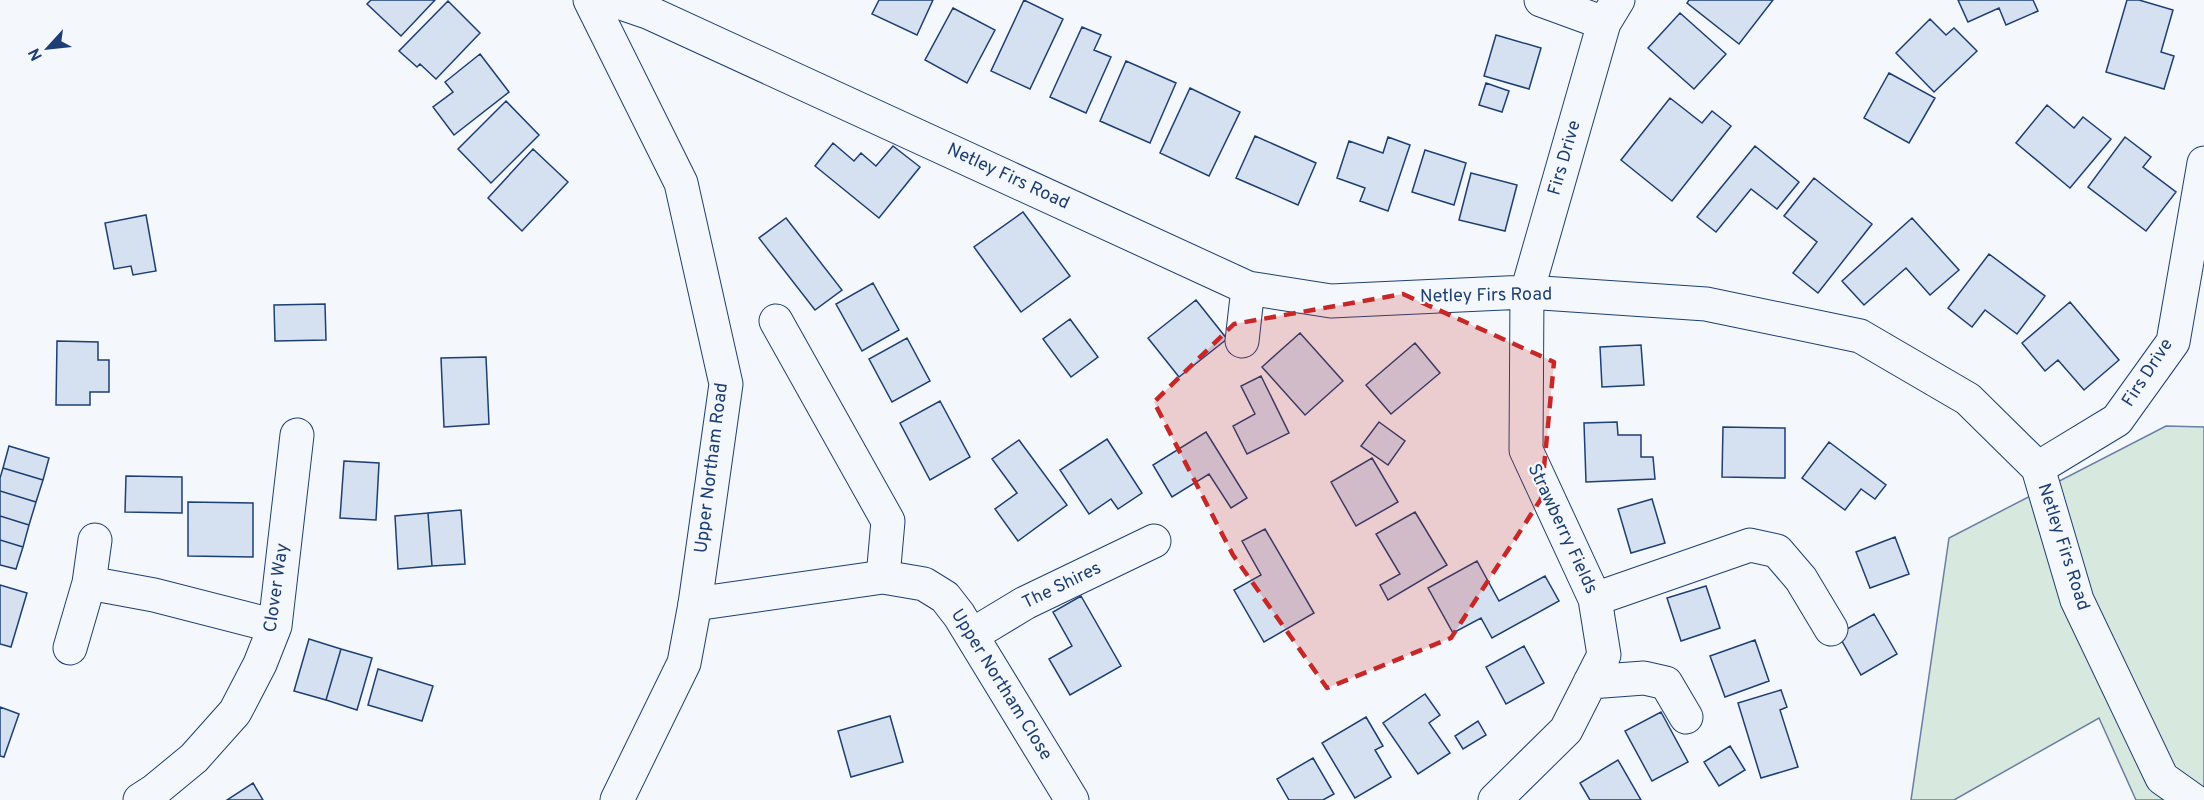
<svg xmlns="http://www.w3.org/2000/svg" width="2204" height="800" viewBox="0 0 2204 800" font-family="Overpass,sans-serif">
<rect width="100%" height="100%" fill="#f4f7fb"/>
<path fill="#d7e8df" stroke="#687fa3" stroke-width="1.5" d="M 2166,426 L 2204,427 L 2204,800 L 2136,800 L 2099,718 L 1954,800 L 1911,800 L 1949,538 Z"/>
<path fill="#d5e0f0" stroke="#1d3f73" stroke-width="1.5" d="M 371,0 L 435,0 L 401,36 L 367,4 Z
M 879,0 L 933,0 L 917,35 L 872,14 Z
M 1024,0 L 1063,19 L 1030,89 L 991,71 Z
M 1689,0 L 1773,0 L 1739,44 L 1687,3 Z
M 1958,0 L 2033,0 L 2038,11 L 2006,25 L 1999,8 L 1968,22 Z
M 2127,0 L 2139,0 L 2173,10 L 2161,52 L 2174,56 L 2164,89 L 2106,72 Z
M 448,1 L 480,33 L 436,79 L 420,64 L 417,67 L 399,51 Z
M 953,8 L 995,30 L 967,83 L 925,60 Z
M 1680,13 L 1726,54 L 1694,89 L 1648,48 Z
M 1930,19 L 1946,35 L 1954,28 L 1977,51 L 1934,92 L 1896,53 Z
M 1082,27 L 1101,35 L 1094,50 L 1111,57 L 1086,113 L 1050,97 Z
M 1496,35 L 1541,48 L 1529,89 L 1484,76 Z
M 480,54 L 509,92 L 454,135 L 433,107 L 453,92 L 445,82 Z
M 1126,61 L 1176,83 L 1150,143 L 1100,121 Z
M 1889,73 L 1935,98 L 1909,143 L 1864,118 Z
M 1486,83 L 1509,91 L 1502,112 L 1479,105 Z
M 1190,88 L 1240,112 L 1209,176 L 1160,153 Z
M 1670,98 L 1702,123 L 1712,111 L 1731,126 L 1672,201 L 1621,160 Z
M 506,101 L 539,135 L 491,183 L 458,149 Z
M 2047,105 L 2074,128 L 2083,117 L 2111,139 L 2070,188 L 2016,143 Z
M 1255,136 L 1316,163 L 1298,205 L 1236,178 Z
M 1388,137 L 1410,145 L 1388,211 L 1360,201 L 1365,188 L 1337,178 L 1349,141 L 1383,153 Z
M 2125,137 L 2151,157 L 2143,167 L 2176,192 L 2146,231 L 2088,187 Z
M 833,143 L 854,161 L 861,153 L 876,166 L 893,146 L 920,167 L 879,218 L 815,166 Z
M 1755,146 L 1799,182 L 1777,209 L 1751,189 L 1716,232 L 1697,217 Z
M 533,149 L 568,182 L 522,231 L 488,198 Z
M 1425,150 L 1466,163 L 1454,205 L 1412,192 Z
M 1471,173 L 1517,185 L 1505,231 L 1459,220 Z
M 1814,178 L 1872,224 L 1818,293 L 1793,273 L 1817,242 L 1784,216 Z
M 1023,212 L 1070,276 L 1021,312 L 974,247 Z
M 146,215 L 156,271 L 133,275 L 131,266 L 114,269 L 105,223 Z
M 786,218 L 842,290 L 815,310 L 759,238 Z
M 1912,218 L 1959,270 L 1930,295 L 1906,268 L 1864,305 L 1842,281 Z
M 1989,254 L 2045,296 L 2017,334 L 1985,310 L 1972,327 L 1948,308 Z
M 873,283 L 899,330 L 862,351 L 836,304 Z
M 1196,300 L 1227,339 L 1179,377 L 1148,338 Z
M 2070,302 L 2119,360 L 2084,390 L 2058,360 L 2045,371 L 2022,343 Z
M 325,304 L 326,340 L 275,341 L 274,305 Z
M 1070,319 L 1098,357 L 1071,377 L 1043,339 Z
M 1300,333 L 1343,381 L 1305,415 L 1262,367 Z
M 907,338 L 930,381 L 892,402 L 869,359 Z
M 57,341 L 98,342 L 98,360 L 109,360 L 109,392 L 90,392 L 90,405 L 56,405 Z
M 1415,343 L 1440,373 L 1391,414 L 1366,385 Z
M 1641,345 L 1644,385 L 1602,387 L 1600,347 Z
M 486,357 L 489,424 L 444,427 L 441,358 Z
M 1261,376 L 1289,433 L 1247,454 L 1233,426 L 1255,414 L 1241,386 Z
M 940,401 L 970,457 L 930,480 L 900,423 Z
M 1379,422 L 1405,441 L 1388,465 L 1361,446 Z
M 1617,422 L 1618,435 L 1641,435 L 1641,457 L 1653,457 L 1655,479 L 1586,482 L 1584,423 Z
M 1723,427 L 1785,428 L 1785,478 L 1722,477 Z
M 1206,432 L 1247,498 L 1231,508 L 1209,474 L 1172,497 L 1153,465 Z
M 1107,439 L 1142,493 L 1118,509 L 1111,499 L 1089,514 L 1060,470 Z
M 1019,440 L 1067,505 L 1018,541 L 995,509 L 1017,493 L 992,459 Z
M 1829,442 L 1886,485 L 1875,499 L 1861,489 L 1845,510 L 1802,478 Z
M 9,446 L 49,458 L 43,480 L 3,468 Z
M 1372,458 L 1398,502 L 1356,526 L 1331,482 Z
M 344,461 L 379,463 L 376,520 L 340,518 Z
M 3,468 L 43,480 L 36,502 L 0,491 L 0,478 Z
M 126,476 L 182,477 L 182,513 L 125,512 Z
M 0,491 L 36,502 L 29,525 L 0,516 Z
M 1652,499 L 1665,543 L 1631,553 L 1618,509 Z
M 188,502 L 253,503 L 253,557 L 188,556 Z
M 461,510 L 465,564 L 432,566 L 428,513 Z
M 1415,512 L 1447,565 L 1388,600 L 1380,585 L 1400,574 L 1376,534 Z
M 428,513 L 432,566 L 398,569 L 395,516 Z
M 0,516 L 29,525 L 23,547 L 0,540 Z
M 1265,529 L 1314,613 L 1264,642 L 1234,590 L 1261,575 L 1242,541 Z
M 1895,537 L 1909,574 L 1870,588 L 1856,552 Z
M 0,540 L 23,547 L 16,569 L 0,565 Z
M 1477,561 L 1499,601 L 1545,576 L 1559,601 L 1492,638 L 1481,618 L 1453,633 L 1428,588 Z
M 0,585 L 27,593 L 11,647 L 0,644 Z
M 1706,586 L 1720,628 L 1681,641 L 1667,598 Z
M 1081,596 L 1121,666 L 1070,695 L 1049,659 L 1072,646 L 1053,612 Z
M 1874,614 L 1897,654 L 1861,675 L 1838,634 Z
M 309,639 L 341,649 L 326,700 L 294,691 Z
M 1755,640 L 1769,681 L 1725,697 L 1710,656 Z
M 1524,646 L 1544,683 L 1506,704 L 1486,667 Z
M 341,649 L 372,658 L 357,710 L 326,700 Z
M 378,669 L 433,686 L 422,721 L 368,705 Z
M 1781,690 L 1787,707 L 1780,710 L 1798,767 L 1761,778 L 1738,703 Z
M 1425,694 L 1440,715 L 1429,723 L 1450,753 L 1418,774 L 1383,723 Z
M 0,707 L 19,714 L 4,757 L 0,756 Z
M 1661,712 L 1688,762 L 1652,781 L 1625,731 Z
M 890,716 L 903,762 L 851,777 L 838,731 Z
M 1366,717 L 1383,746 L 1375,750 L 1391,777 L 1355,798 L 1322,743 Z
M 1478,721 L 1486,735 L 1463,749 L 1455,736 Z
M 1730,746 L 1745,770 L 1719,786 L 1704,762 Z
M 1313,758 L 1334,794 L 1323,800 L 1289,800 L 1277,779 Z
M 1618,760 L 1641,800 L 1590,800 L 1580,783 Z
M 253,783 L 263,800 L 227,800 Z"/>
<g fill="none" stroke-linecap="round" stroke-linejoin="round">
<defs>
<path id="minor" d="M 612,0 L 650,13 L 1248,288 L 1331,301 L 1527,292 L 1706,304 L 1860,336 L 1968,399 L 2038,468 L 2077,600 L 2162,778 L 2193,800
M 1541,0 L 1604,23
M 776,321 L 888,521 L 883,577
M 1242,341 L 1248,288
M 2038,468 L 2117,420 L 2173,342 L 2204,163
M 89,583 L 154,595 L 275,626
M 1595,599 L 1750,545 L 1777,551 L 1801,579 L 1831,629
M 695,604 L 883,577 L 924,584 L 945,597 L 959,615 L 1072,800
M 972,635 L 1025,603 L 1154,541
M 70,648 L 89,583 L 95,540
M 1590,682 L 1644,678 L 1666,683 L 1686,717
M 140,800 L 154,791 L 194,758 L 235,712 L 260,664 L 275,626 L 297,435
M 1495,800 L 1566,730 L 1604,655 L 1595,599 L 1526,450 L 1527,292 L 1604,23 L 1618,0"/>
<path id="major" d="M 590,0 L 681,183 L 726,384 L 695,604 L 684,663 L 617,800"/>
</defs>
<use href="#minor" stroke="#1d3f73" stroke-width="35"/>
<use href="#major" stroke="#1d3f73" stroke-width="35"/>
<use href="#minor" stroke="#f4f7fb" stroke-width="33"/>
<use href="#major" stroke="#f4f7fb" stroke-width="33"/>
</g>
<path fill="#c62828" fill-opacity="0.2" stroke="#c62828" stroke-width="4.5" stroke-dasharray="12 8" stroke-linejoin="round" d="M 1403,294 L 1554,362 L 1541,499 L 1451,638 L 1327,688 L 1233,555 L 1154,402 L 1234,324 Z"/>
<g text-anchor="middle" dominant-baseline="central" stroke-width="4.5" stroke-linejoin="round" paint-order="stroke">
<g font-size="18" fill="#1d3f73" stroke="#f4f7fb">
<text transform="translate(1565 158) rotate(-74)">Firs Drive</text>
<text transform="translate(1008 177) rotate(25)">Netley Firs Road</text>
<text transform="translate(1486 296) rotate(-1)">Netley Firs Road</text>
<text transform="translate(2148 373) rotate(-57)">Firs Drive</text>
<text transform="translate(712 468) rotate(-83)">Upper Northam Road</text>
<text transform="translate(1562 529) rotate(65)">Strawberry Fields</text>
<text transform="translate(2063 547) rotate(72)">Netley Firs Road</text>
<text transform="translate(1062 586) rotate(-26)">The Shires</text>
<text transform="translate(277 588) rotate(-82)">Clover Way</text>
<text transform="translate(1001 685) rotate(58)">Upper Northam Close</text>
</g>
</g>
<g transform="translate(48 48) rotate(243)" stroke="#f4f7fb" stroke-width="4.5" paint-order="stroke">
<path d="M0-4.5L10 22L0 15L-10 22Z" fill="#1d3f73"/>
<text y="-9" font-size="16" font-weight="bold" text-anchor="middle" fill="#1d3f73">N</text>
</g>
</svg>
